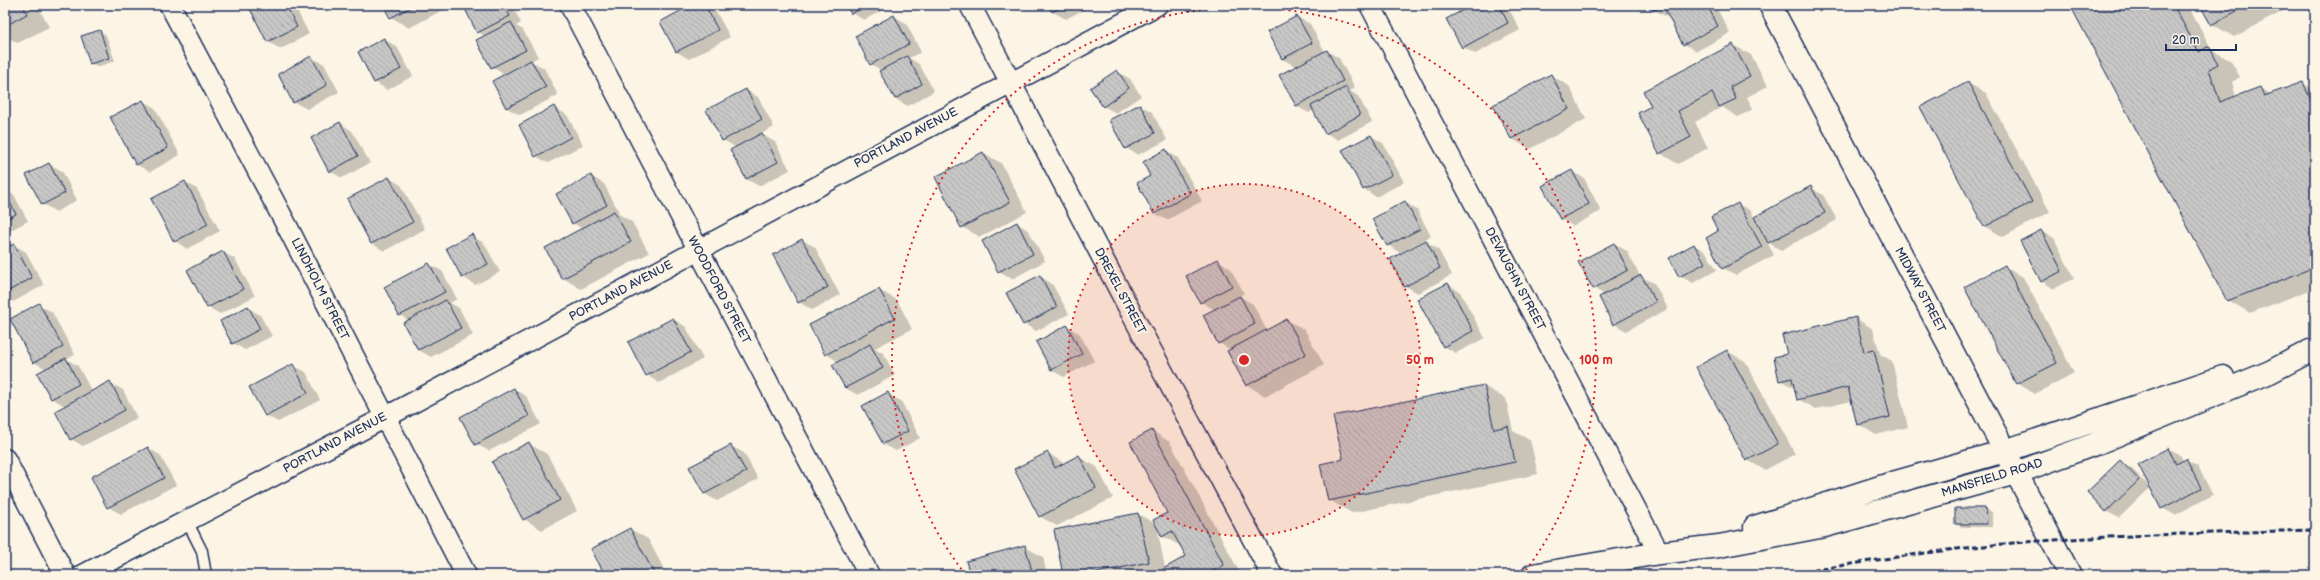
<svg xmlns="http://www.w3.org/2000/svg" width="2320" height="580" viewBox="0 0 2320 580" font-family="'Balsamiq Sans',sans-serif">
<defs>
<pattern id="building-back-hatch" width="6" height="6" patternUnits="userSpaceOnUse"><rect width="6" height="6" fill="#c8c7c6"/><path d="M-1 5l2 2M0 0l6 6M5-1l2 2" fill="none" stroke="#ababac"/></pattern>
</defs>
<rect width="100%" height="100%" fill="#fcf5e5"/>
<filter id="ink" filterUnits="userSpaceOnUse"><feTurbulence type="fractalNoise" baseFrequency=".025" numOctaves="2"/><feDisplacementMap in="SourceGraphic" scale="8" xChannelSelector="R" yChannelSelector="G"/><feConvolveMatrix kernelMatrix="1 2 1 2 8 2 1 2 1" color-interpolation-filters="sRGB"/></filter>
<g filter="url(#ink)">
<path fill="#0003" fill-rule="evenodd" d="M 5,5 L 45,5 L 39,8 L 49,27 L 18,43 L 5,36 Z
M 249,5 L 294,5 L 309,34 L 281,49 L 268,42 Z
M 385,5 L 452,5 L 409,28 L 391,17 Z
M 464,5 L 512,5 L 521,23 L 516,26 L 523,30 L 538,57 L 531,61 L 544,68 L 558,95 L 520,115 L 507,108 L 493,81 L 505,75 L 492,67 L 485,36 L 478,32 Z
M 693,5 L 710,5 L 714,8 L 730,37 L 689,59 L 677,52 L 661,22 Z
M 847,5 L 893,5 L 864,20 L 852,13 Z
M 1050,5 L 1092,5 L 1066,19 L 1053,12 Z
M 1475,5 L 1507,5 L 1520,30 L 1475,54 L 1463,47 Z
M 1651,5 L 1715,5 L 1730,33 L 1697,51 L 1684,44 L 1669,16 L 1667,17 L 1654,10 Z
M 2071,5 L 2188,5 L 2212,50 L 2231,61 L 2240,77 L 2232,82 L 2236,97 L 2260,88 L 2272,95 L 2303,83 L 2315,91 L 2315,288 L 2250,313 L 2228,300 Z
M 2201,5 L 2295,5 L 2234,37 L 2212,24 Z
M 894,16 L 906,23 L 921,52 L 909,58 L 919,64 L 934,91 L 908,106 L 895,99 L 882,71 L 871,64 Z
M 1297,17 L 1310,24 L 1325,52 L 1327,51 L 1339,58 L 1355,88 L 1350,91 L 1358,96 L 1372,122 L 1338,140 L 1326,133 L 1314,110 L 1309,113 L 1296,106 L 1297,67 L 1282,59 Z
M 100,31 L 106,35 L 115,61 L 97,67 L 91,63 Z
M 384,39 L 397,47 L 413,76 L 387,90 L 375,82 Z
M 1733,45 L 1751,55 L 1768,86 L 1747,97 L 1753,109 L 1738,117 L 1722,107 L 1695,122 L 1708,148 L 1678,164 L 1660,153 L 1652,106 Z
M 311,57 L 324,64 L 339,92 L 307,109 L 294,102 Z
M 1117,71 L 1130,79 L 1141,96 L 1116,113 L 1103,106 Z
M 1551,75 L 1569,86 L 1586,119 L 1530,149 L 1512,139 L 1494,105 Z
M 1968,83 L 1986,93 L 2050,212 L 2003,237 L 1985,226 Z
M 746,90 L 758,97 L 774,127 L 761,134 L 775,142 L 790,170 L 759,186 L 746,179 L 737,148 L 723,140 Z
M 143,101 L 155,108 L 180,155 L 150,172 L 137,165 L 112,117 Z
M 1140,105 L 1152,112 L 1167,140 L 1138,155 L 1126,148 Z
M 554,107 L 567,115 L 583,145 L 548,163 L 536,156 Z
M 340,123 L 352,131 L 370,163 L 342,178 L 330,171 Z
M 1371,136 L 1383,143 L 1404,182 L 1376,197 L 1364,189 Z
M 1166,151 L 1178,158 L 1202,201 L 1167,220 L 1154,213 L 1151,176 Z
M 983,153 L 1001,163 L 1027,212 L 980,237 L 962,227 Z
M 49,164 L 62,171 L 77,200 L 56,212 L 43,204 Z
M 1571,171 L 1584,178 L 1601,211 L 1573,226 L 1560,219 Z
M 591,176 L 604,184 L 619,212 L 617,213 L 632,222 L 649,253 L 581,289 L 563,278 L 583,229 L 573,223 Z
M 389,178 L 401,185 L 425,229 L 384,251 L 371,243 Z
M 185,182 L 197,189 L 220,231 L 187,249 L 175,241 Z
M 1811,188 L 1823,195 L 1837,220 L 1781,250 L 1767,242 L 1774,255 L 1736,275 L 1723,268 L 1720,232 L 1738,204 L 1751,211 L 1754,218 Z
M 5,190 L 14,195 L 28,221 L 5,233 Z
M 1405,202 L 1417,210 L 1431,236 L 1400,253 L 1388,245 Z
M 1017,223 L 1029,231 L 1045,261 L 1012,279 L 999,271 L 983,241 Z
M 2041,231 L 2054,238 L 2074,278 L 2054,289 L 2042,281 Z
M 472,236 L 484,243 L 500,272 L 475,285 L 463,277 Z
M 802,240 L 815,247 L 840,295 L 812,310 L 799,302 L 774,255 Z
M 1426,242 L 1438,249 L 1452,275 L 1418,293 L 1405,286 Z
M 1614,244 L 1627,251 L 1640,276 L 1654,283 L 1668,309 L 1626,331 L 1614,324 L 1605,295 L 1593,288 Z
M 14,245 L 26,252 L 44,285 L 13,302 L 5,297 L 5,249 Z
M 1694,245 L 1706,252 L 1717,270 L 1693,283 L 1680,276 Z
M 223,252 L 235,259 L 255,296 L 220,314 L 208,307 Z
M 1218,260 L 1230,268 L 1244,293 L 1239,296 L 1253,304 L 1267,331 L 1287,320 L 1305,330 L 1324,365 L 1265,396 L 1247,385 L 1231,350 L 1219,343 L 1215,310 L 1201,302 Z
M 429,264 L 442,271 L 457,299 L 450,303 L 459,308 L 473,335 L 431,357 L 419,350 L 405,323 L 409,321 L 400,315 Z
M 2005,267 L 2023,277 L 2074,373 L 2035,394 L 2017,383 Z
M 1040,276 L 1052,284 L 1069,314 L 1036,331 L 1024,324 Z
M 1448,284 L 1460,292 L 1485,338 L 1456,353 L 1443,346 Z
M 879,290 L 897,300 L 912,329 L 875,348 L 883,353 L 895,375 L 858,395 L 845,388 L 839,362 L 826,354 L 811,326 Z
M 39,305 L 52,312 L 75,355 L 66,359 L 78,366 L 92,392 L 110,383 L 123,390 L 137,418 L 83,446 L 71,439 L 65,406 L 51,398 L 46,369 L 34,362 Z
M 248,308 L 260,315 L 272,336 L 245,350 L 233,343 Z
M 1855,318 L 1873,329 L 1880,354 L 1892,361 L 1908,427 L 1876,435 L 1858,424 L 1852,401 L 1816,409 L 1798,399 L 1796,389 L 1780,380 Z
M 673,319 L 686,327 L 703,359 L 659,383 L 647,375 Z
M 1067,326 L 1080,334 L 1094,361 L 1064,377 L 1051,370 Z
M 1727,351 L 1745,361 L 1795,454 L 1765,470 L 1747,460 Z
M 293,365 L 306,372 L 320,400 L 278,422 L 265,415 Z
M 1484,386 L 1506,399 L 1513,431 L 1530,440 L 1538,474 L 1352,513 L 1329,500 L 1344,460 Z
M 514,389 L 526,396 L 541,424 L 489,451 L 476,444 Z
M 888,394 L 901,401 L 920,438 L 896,451 L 883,444 Z
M 1152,431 L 1170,442 L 1241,575 L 1167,575 L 1166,573 L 1154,575 L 1064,575 L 1138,514 L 1156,524 L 1169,513 ZM 1157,527 L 1162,536 L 1181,546 L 1187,557 L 1165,568 Z
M 529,444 L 547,454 L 577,511 L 542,530 L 524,519 Z
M 731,446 L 744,453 L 758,479 L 717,501 L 705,494 L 691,467 Z
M 148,448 L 160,455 L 176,485 L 121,514 L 108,507 Z
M 2168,449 L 2181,456 L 2183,461 L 2186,460 L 2198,467 L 2213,495 L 2175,515 L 2162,508 L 2151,487 L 2119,518 L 2106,511 L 2120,462 L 2132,469 L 2150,487 Z
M 1048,453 L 1065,464 L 1079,457 L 1097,467 L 1113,498 L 1057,526 L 1039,516 Z
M 1956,509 L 1986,509 L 1992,512 L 1992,527 L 1962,527 L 1956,524 Z
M 630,529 L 648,539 L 667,575 L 606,575 Z
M 1025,547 L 1043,557 L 1047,575 L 971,575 Z"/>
<path fill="url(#building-back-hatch)" stroke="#1b2f5e" d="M 5,5 L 23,5 L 27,14 L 5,26 Z
M 248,5 L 286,5 L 297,27 L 267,42 Z
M 383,5 L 415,5 L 390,18 Z
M 463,5 L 504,5 L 510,16 L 477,33 Z
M 691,5 L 705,5 L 718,30 L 676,52 L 660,22 Z
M 846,5 L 867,5 L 851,14 Z
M 1048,5 L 1066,5 L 1052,12 Z
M 1473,5 L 1499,5 L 1508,23 L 1462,48 L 1446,19 Z
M 1650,5 L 1664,5 L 1653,11 Z
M 1675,5 L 1707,5 L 1718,26 L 1683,45 L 1665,10 Z
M 2070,5 L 2173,5 L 2199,52 L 2209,46 L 2218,64 L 2209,69 L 2220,102 L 2260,87 L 2264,96 L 2303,82 L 2315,110 L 2315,267 L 2227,301 Z
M 2200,5 L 2248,5 L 2211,25 Z
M 894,15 L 909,44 L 870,65 L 855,36 Z
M 1297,16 L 1312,43 L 1282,59 L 1267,32 Z
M 511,22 L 526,50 L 491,68 L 476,40 Z
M 100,30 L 109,58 L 90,64 L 81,36 Z
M 384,38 L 401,69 L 374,83 L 358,52 Z
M 1733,44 L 1750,76 L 1730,87 L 1736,99 L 1719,107 L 1712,93 L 1678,111 L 1691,137 L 1659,154 L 1638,113 L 1651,106 L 1643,91 Z
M 1327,50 L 1343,81 L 1296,106 L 1279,75 Z
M 311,56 L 327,85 L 293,103 L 278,74 Z
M 907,56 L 922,84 L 895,99 L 879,71 Z
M 531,60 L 546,87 L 506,108 L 492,81 Z
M 1117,70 L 1129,88 L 1103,107 L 1090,88 Z
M 1551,74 L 1569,109 L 1511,139 L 1493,105 Z
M 1968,82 L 2032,202 L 1984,227 L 1920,107 Z
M 1346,87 L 1360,115 L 1325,134 L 1311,106 Z
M 746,89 L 762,119 L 722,141 L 706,110 Z
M 143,100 L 168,148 L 136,165 L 110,117 Z
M 1140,104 L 1155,133 L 1125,149 L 1109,120 Z
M 554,106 L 571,137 L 535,157 L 519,125 Z
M 340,122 L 358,156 L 329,172 L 311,138 Z
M 762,133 L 778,162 L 746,179 L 730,150 Z
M 1371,135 L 1392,175 L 1363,190 L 1342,150 Z
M 1166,149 L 1190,194 L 1154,214 L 1137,183 L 1150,176 L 1143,162 Z
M 983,152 L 1010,202 L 961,228 L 935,177 Z
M 49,163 L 65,193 L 42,205 L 26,175 Z
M 1572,170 L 1589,204 L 1560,219 L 1542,186 Z
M 591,175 L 607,205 L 572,224 L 556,194 Z
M 389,177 L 413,222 L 371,244 L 347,199 Z
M 185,181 L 208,224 L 174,242 L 151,199 Z
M 1811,186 L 1825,213 L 1768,243 L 1754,217 Z
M 5,193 L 16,214 L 5,220 Z
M 1405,201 L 1420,229 L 1387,246 L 1372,219 Z
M 1738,203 L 1762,247 L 1722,269 L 1706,238 L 1718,231 L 1711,217 Z
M 614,211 L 631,242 L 562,279 L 545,248 Z
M 1017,222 L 1033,254 L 998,272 L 982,241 Z
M 2041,230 L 2062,271 L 2041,282 L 2020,241 Z
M 472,234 L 488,264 L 462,278 L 446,248 Z
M 802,239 L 828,287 L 798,303 L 773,255 Z
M 1426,240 L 1440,268 L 1404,287 L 1390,259 Z
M 1614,243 L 1628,270 L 1593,289 L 1578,262 Z
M 14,244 L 32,278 L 5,293 L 5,248 Z
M 1694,244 L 1705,263 L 1679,277 L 1669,258 Z
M 223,251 L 243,289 L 207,308 L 187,270 Z
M 1218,259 L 1232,286 L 1200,303 L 1186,276 Z
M 429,263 L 445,292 L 399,316 L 384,287 Z
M 2005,265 L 2057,363 L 2016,384 L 1964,287 Z
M 1040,275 L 1057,307 L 1023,325 L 1006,293 Z
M 1641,275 L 1656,302 L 1613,325 L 1599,297 Z
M 1448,283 L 1473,331 L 1443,347 L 1417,299 Z
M 879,289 L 895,318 L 825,355 L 809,325 Z
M 1240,296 L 1255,324 L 1218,344 L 1203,315 Z
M 446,300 L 461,328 L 418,350 L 403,323 Z
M 39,303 L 63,347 L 33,363 L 10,319 Z
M 248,306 L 260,329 L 232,344 L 220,321 Z
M 1856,317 L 1864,352 L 1874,350 L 1890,417 L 1857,425 L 1848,387 L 1797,400 L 1792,378 L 1779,381 L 1774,357 L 1787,354 L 1782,335 Z
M 673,318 L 691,352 L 646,376 L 628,342 Z
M 1287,319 L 1306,354 L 1246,386 L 1227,351 Z
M 1067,325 L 1082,354 L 1051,370 L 1036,342 Z
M 870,344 L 883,368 L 845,388 L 832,365 Z
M 1727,350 L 1778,444 L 1746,461 L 1696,367 Z
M 66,358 L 79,384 L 51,399 L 37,373 Z
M 293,364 L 308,393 L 265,416 L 249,387 Z
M 110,381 L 125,410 L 70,440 L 55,411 Z
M 1484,385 L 1494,429 L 1508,426 L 1515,462 L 1328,501 L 1320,464 L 1343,459 L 1333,416 Z
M 514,388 L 529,416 L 475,445 L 460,417 Z
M 888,392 L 908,431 L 883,444 L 862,406 Z
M 1152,430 L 1224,565 L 1206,575 L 1166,575 L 1163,569 L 1186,556 L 1172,531 L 1162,537 L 1153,520 L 1167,513 L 1130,442 Z
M 529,442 L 560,500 L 523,520 L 492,462 Z
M 731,445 L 746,472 L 704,494 L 689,467 Z
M 148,447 L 164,478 L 107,508 L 91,477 Z
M 2168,448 L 2176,464 L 2186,459 L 2201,488 L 2161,509 L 2138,464 Z
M 1048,452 L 1055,468 L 1079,455 L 1096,488 L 1039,517 L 1014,469 Z
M 2120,460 L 2139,480 L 2106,512 L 2087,492 Z
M 1955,508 L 1986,508 L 1987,524 L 1955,524 Z
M 1138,513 L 1149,562 L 1086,575 L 1063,575 L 1054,530 Z
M 630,528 L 655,575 L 605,575 L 591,549 Z
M 1025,545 L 1033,575 L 970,575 L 966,561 Z
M 1998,571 L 1998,575 L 1977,575 Z"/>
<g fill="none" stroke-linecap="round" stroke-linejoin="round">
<defs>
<path id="lane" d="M 187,521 L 202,551 L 206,575"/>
<path id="street" d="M 170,5 L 287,226 L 466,575
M 570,5 L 869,575
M 970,5 L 1134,318 L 1272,575
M 1370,5 L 1659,553
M 5,459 L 65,575
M 83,575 L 386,417 L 1157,5"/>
<path id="secondary" d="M 1770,5 L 2070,575
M 1755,527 L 1896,482 L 2005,451 L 2223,377
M 1533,575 L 1659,553 L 1719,546 L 1825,526 L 2016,473 L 2095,444 L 2270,372 L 2310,351"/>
</defs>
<use href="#lane" stroke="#1b2f5e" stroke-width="13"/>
<use href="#street" stroke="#1b2f5e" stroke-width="23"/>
<use href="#secondary" stroke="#1b2f5e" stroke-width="25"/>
<use href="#lane" stroke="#fcf5e5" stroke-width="10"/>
<use href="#street" stroke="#fcf5e5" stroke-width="20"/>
<use href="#secondary" stroke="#fcf5e5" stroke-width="22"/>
<path stroke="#1b2f5e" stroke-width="3" stroke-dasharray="6 3" stroke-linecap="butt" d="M 1786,575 C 1861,562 1937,550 2013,543 C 2113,535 2215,533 2315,530"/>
</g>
</g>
<circle cx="1244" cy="360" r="176" fill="#d62828" fill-opacity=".12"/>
<g fill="none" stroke="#d62828" stroke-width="2" stroke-dasharray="2 4">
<circle cx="1244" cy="360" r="176"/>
<path d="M965 574A352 352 0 1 1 1523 574"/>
</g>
<g text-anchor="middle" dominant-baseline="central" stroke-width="4" stroke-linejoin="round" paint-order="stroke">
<g font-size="12" fill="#1b2f5e" stroke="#fcf5e5">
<text transform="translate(906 138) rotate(-28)">PORTLAND AVENUE</text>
<text transform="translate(1515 279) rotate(62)">DEVAUGHN STREET</text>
<text transform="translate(320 289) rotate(63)">LINDHOLM STREET</text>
<text transform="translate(719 290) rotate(62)">WOODFORD STREET</text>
<text transform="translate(1920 290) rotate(62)">MIDWAY STREET</text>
<text transform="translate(621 291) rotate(-28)">PORTLAND AVENUE</text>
<text transform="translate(1120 291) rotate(62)">DREXEL STREET</text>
<text transform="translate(335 443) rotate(-28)">PORTLAND AVENUE</text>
<text transform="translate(1992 478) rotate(-17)">MANSFIELD ROAD</text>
</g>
</g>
<circle cx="1244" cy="360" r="6" fill="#d62828" stroke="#fcf5e5" stroke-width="2"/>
<g font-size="12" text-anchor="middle" font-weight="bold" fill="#d62828" stroke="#fcf5e5" stroke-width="4" stroke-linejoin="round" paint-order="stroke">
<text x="1420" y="364">50 m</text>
<text x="1596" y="364">100 m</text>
</g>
<rect width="2320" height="580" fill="none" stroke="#fcf5e5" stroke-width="20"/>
<rect x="10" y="10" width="2300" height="560" fill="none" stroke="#1b2f5e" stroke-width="1.5" filter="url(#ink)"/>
<path d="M2166 44v6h70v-6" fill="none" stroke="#1b2f5e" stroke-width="2"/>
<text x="2172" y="44" font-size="12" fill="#1b2f5e" stroke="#fcf5e5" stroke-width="3" paint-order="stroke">20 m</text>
</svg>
